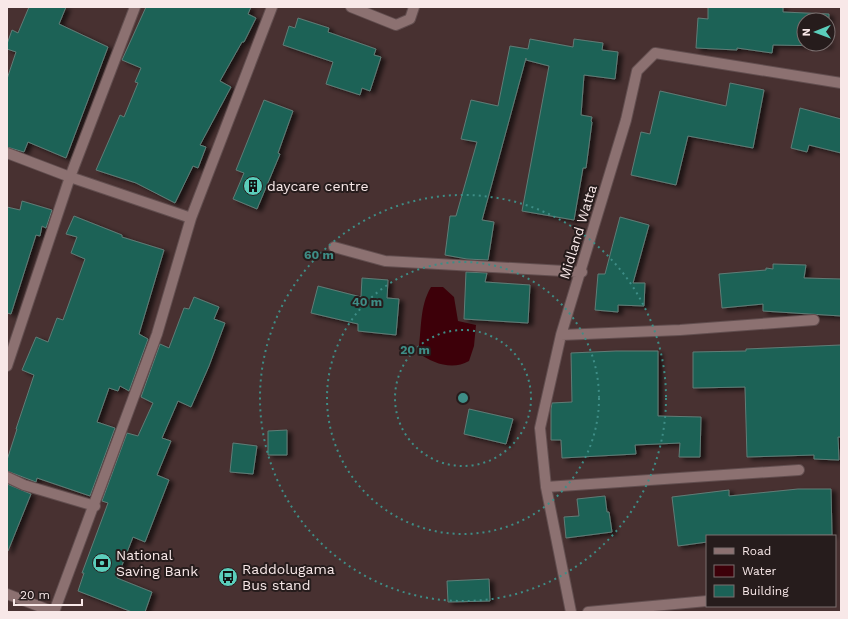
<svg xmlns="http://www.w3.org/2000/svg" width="848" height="619" viewBox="0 0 848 619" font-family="'Work Sans',sans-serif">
<defs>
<filter id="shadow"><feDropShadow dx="4.5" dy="2.5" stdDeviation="2" flood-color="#0009"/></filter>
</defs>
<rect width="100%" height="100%" fill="#483131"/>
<path fill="#3d0009" d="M 431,287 L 443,287 L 454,297 L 458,321 L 476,325 L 474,346 L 469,361 C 452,371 433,363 418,353 C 422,330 419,307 431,287 Z"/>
<path fill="#1b6257" stroke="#607c76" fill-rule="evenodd" filter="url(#shadow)" d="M 29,7 L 66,7 L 59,24 L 108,47 L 66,158 L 28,142 L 24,152 L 7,147 L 7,79 L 16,52 L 7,49 L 7,44 L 12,30 L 18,33 Z
M 146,7 L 251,7 L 248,14 L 256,18 L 244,42 L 242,42 L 220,81 L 231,87 L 200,145 L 206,147 L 198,168 L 193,166 L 175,203 L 136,183 L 96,170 L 120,115 L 124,117 L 138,83 L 135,82 L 141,68 L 122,60 Z
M 708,7 L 783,7 L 783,12 L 829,14 L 828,46 L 773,45 L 772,53 L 737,48 L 737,50 L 696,48 L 698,18 L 708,19 ZM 804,20 L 828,20 L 828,44 L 804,44 Z
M 298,18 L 329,28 L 328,32 L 376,49 L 374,55 L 381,57 L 370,91 L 362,88 L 360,95 L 326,84 L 333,62 L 283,45 L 289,26 L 295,28 Z
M 530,39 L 573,47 L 574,39 L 603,43 L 602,50 L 618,52 L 615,79 L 584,75 L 581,115 L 592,117 L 591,121 L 592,122 L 586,168 L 583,168 L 574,220 L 522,211 L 549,66 L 526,60 L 526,58 L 482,220 L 494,222 L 488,260 L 467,259 L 445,255 L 450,216 L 456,216 L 477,142 L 461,139 L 471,100 L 498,106 L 510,46 L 528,49 Z
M 730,83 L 764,90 L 753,148 L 688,136 L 676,185 L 631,175 L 641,132 L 650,134 L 660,91 L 726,106 Z
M 264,100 L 293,111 L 278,153 L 280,154 L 257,209 L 233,199 L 244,173 L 236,170 Z
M 800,108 L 841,119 L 841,153 L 809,145 L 807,152 L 791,148 Z
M 22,201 L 52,210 L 46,228 L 42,226 L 40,236 L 36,235 L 11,314 L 7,313 L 7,207 L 20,210 Z
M 74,216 L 122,235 L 122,237 L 164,250 L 139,334 L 148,339 L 129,391 L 120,386 L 118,391 L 109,388 L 97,422 L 115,428 L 90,496 L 37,478 L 36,482 L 7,471 L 7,460 L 17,429 L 16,429 L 34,375 L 22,370 L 36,337 L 48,342 L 57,318 L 63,320 L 85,259 L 71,253 L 77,237 L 66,234 Z
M 620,217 L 649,225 L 633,283 L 645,283 L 644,306 L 618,305 L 618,312 L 595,310 L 598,274 L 605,274 Z
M 773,264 L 806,265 L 804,278 L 841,279 L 841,316 L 763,311 L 763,304 L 722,308 L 719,274 L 766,270 L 766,268 L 773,269 Z
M 466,272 L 487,273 L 485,282 L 530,285 L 528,323 L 464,319 Z
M 362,278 L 388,280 L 387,298 L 399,299 L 396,335 L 358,331 L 358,324 L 311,313 L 318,286 L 361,297 Z
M 194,297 L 219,307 L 214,319 L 225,323 L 209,366 L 191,407 L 178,401 L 162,438 L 171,441 L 157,475 L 169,480 L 145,542 L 133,537 L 117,578 L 152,592 L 145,612 L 132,612 L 78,591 L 84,573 L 82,573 L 108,503 L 102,501 L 127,433 L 138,436 L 153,403 L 141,397 L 160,344 L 169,348 L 184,308 L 189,309 Z
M 841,345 L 841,437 L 838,437 L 839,460 L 814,459 L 814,455 L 747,457 L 745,387 L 693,388 L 693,352 L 746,351 L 746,349 Z
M 616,351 L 658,351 L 658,416 L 701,417 L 700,457 L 679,457 L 680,443 L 635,445 L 636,454 L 562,458 L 561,440 L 551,440 L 551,409 L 552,403 L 572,402 L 571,353 Z
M 469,409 L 513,419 L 506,444 L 464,434 Z
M 287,430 L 287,455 L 268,455 L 268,431 Z
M 233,443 L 257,446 L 253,474 L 230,472 Z
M 7,484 L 31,494 L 8,551 L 7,551 Z
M 798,489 L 831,489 L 832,535 L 707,536 L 707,542 L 678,546 L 672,497 L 729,490 L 729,496 Z
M 605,496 L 607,512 L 609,512 L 612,532 L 566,538 L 564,517 L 579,516 L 577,499 Z
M 489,579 L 490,601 L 448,602 L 447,581 Z"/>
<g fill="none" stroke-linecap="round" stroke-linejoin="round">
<defs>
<path id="minor" d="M 351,7 L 396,25 L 410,19 L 414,7
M 7,153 L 70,177 L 191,218
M 334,247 L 385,261 L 582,272
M 561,335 L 680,330 L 814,320
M 7,366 L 70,177 L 135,7
M 7,477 L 24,485 L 95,506
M 546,487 L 799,470
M 7,594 L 54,612
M 54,612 L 157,334 L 191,218 L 272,7
M 571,612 L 546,487 L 540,428 L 561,335 L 626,120 L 637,71 L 655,53 L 841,83
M 588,612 L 707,601"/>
</defs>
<use href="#minor" stroke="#624e4f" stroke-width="12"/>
<use href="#minor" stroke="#8c7171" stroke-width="10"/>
</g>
<g fill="none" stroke="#3e8d86" stroke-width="2" stroke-dasharray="2 4">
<circle cx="463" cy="398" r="68"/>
<circle cx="463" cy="398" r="136"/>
<circle cx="463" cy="398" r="203"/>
</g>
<defs>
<symbol id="building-disc" viewBox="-11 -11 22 22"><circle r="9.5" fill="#5bcebb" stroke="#261c1c"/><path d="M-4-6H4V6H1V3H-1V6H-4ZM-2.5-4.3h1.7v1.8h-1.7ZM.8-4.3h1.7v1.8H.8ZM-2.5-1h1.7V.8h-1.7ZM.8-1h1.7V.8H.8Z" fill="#111"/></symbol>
<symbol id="bank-disc" viewBox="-11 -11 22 22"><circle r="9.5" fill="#5bcebb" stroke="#261c1c"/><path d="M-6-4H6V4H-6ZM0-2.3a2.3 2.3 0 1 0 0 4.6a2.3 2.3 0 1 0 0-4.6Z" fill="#111"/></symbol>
<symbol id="bus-disc" viewBox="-11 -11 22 22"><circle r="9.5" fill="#5bcebb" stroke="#261c1c"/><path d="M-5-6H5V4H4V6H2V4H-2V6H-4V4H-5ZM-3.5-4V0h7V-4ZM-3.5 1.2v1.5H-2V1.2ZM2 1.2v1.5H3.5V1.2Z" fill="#111"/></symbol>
</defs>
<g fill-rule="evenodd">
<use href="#building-disc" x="242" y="175" width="22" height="22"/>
<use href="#bank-disc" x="91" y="552" width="22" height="22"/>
<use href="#bus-disc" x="217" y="566" width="22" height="22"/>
</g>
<g text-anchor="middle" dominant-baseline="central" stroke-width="4" stroke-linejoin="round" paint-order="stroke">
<g font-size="14" fill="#f8e8e8" stroke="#261c1c" text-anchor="start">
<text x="267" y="186">daycare centre</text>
<text x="116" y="555">National<tspan x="116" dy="16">Saving Bank</tspan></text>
<text x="242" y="569">Raddolugama<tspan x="242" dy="16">Bus stand</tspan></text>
</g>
<g font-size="14" fill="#f8e8e8" stroke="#261c1c">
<text transform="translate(578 232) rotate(-73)">Midland Watta</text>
</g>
</g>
<circle cx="463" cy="398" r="6" fill="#3e8d86" stroke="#261c1c" stroke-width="2"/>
<g font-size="12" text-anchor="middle" font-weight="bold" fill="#3e8d86" stroke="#261c1c" stroke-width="4" stroke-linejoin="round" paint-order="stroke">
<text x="319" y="259">60 m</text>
<text x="367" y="306">40 m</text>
<text x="415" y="354">20 m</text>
</g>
<rect width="848" height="619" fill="none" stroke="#f8e8e8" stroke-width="16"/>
<rect x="706" y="535" width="130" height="72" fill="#261c1c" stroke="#7a6e6e"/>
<rect x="714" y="548" width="20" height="6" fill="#8c7171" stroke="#7a6e6e"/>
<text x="742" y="555" font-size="12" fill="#f8e8e8">Road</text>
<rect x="714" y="565" width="20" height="12" fill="#3d0009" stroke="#7a6e6e"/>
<text x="742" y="575" font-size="12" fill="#f8e8e8">Water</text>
<rect x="714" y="585" width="20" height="12" fill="#1b6257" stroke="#7a6e6e"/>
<text x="742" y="595" font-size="12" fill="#f8e8e8">Building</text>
<g transform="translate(816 32) rotate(269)"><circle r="19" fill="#261c1c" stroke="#7a6e6e"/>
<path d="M0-3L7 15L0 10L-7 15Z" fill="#5bcebb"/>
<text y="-6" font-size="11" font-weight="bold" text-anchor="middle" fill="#f8e8e8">N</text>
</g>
<path d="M14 599v6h68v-6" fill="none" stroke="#f8e8e8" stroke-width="2"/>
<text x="20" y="599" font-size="12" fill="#f8e8e8" stroke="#261c1c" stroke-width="3" paint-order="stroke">20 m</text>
</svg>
